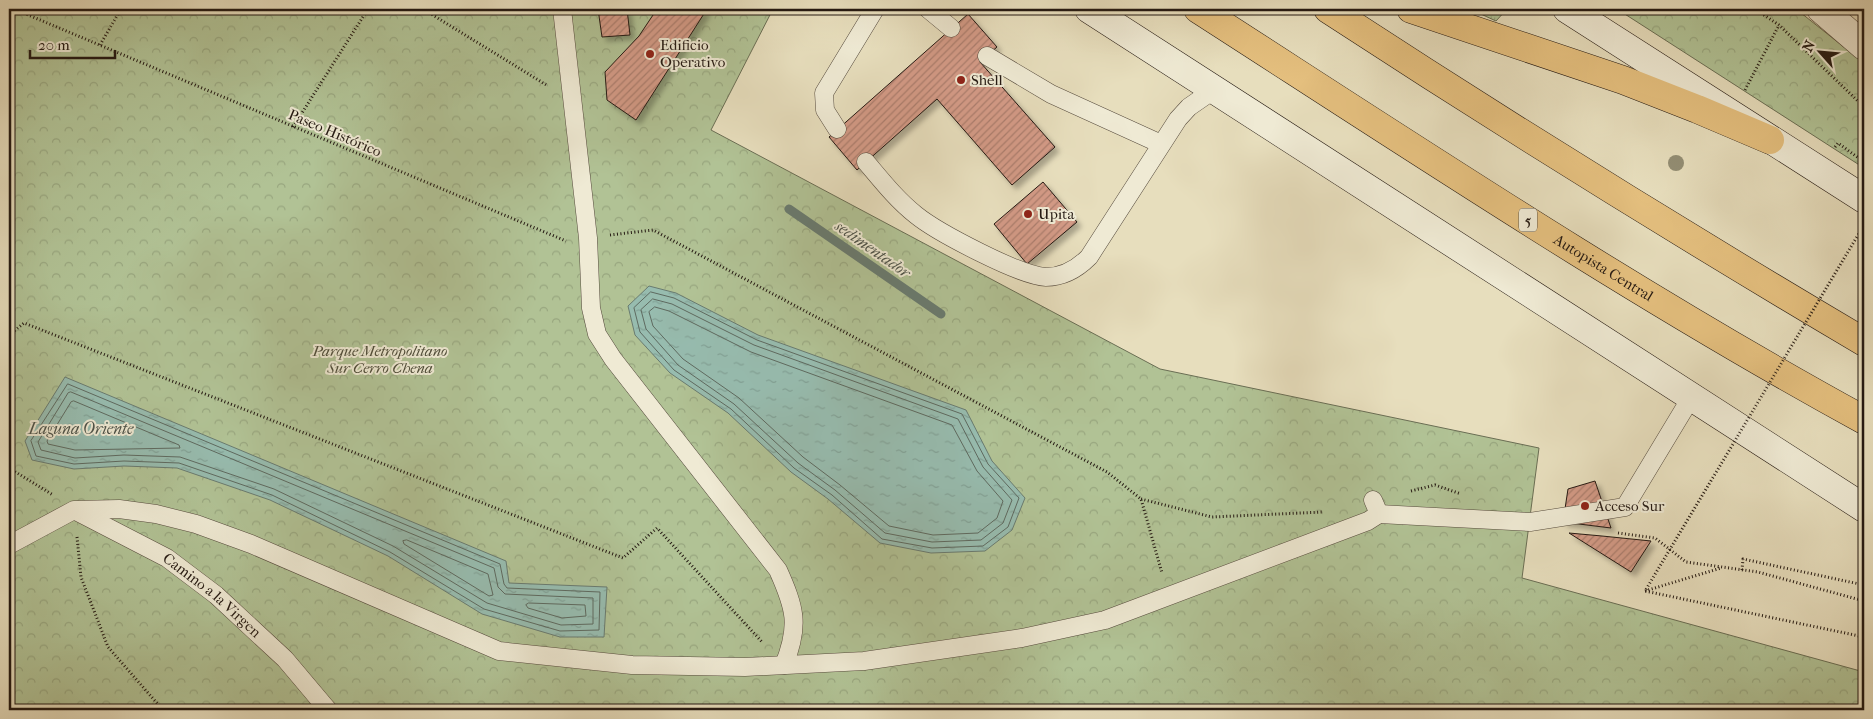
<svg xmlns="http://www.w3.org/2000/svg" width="1873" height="719" viewBox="0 0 1873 719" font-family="'IM FELL French Canon',serif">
<defs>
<pattern id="grass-tufts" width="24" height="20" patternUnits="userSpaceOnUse" patternTransform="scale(1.25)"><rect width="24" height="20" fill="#b1c295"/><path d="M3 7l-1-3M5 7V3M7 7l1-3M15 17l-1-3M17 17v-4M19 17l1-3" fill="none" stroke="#98a67f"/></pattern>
<pattern id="park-crowns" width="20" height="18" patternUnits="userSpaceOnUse" patternTransform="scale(1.25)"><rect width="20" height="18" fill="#b1c295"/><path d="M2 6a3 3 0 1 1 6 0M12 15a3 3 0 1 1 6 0" fill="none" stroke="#98a67f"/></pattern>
<pattern id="water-ripples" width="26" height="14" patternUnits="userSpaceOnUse" patternTransform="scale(1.25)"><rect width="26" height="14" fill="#97bcaf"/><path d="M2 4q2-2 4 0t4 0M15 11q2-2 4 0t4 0" fill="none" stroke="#82a196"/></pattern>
<pattern id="building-hatch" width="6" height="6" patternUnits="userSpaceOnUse" patternTransform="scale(1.25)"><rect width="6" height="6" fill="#d39a86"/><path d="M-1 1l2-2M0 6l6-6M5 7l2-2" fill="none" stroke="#ab7d6c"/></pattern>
<filter id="shadow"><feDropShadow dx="4.5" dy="4.5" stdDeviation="2.5" flood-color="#0004"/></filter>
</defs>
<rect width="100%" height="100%" fill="#e7debd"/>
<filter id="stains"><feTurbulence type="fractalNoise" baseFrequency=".004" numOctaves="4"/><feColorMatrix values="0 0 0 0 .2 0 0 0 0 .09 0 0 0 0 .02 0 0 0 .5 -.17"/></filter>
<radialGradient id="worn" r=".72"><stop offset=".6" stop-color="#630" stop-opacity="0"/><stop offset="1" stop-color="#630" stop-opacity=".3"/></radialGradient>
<path fill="url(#grass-tufts)" stroke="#6a6e54" d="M 1470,9 L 1507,9 L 1496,21 Z"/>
<path fill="url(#park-crowns)" stroke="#6a6e54" d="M 9,9 L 773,9 L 711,130 L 1160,369 L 1539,448 L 1522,578 L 1864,672 L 1864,710 L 9,710 Z
M 1617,9 L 1796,9 L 1864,63 L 1864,168 Z"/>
<path fill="url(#water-ripples)" stroke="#697b70" d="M 649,286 L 676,293 L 758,335 L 966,410 L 992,461 L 1025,498 L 1012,530 L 985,551 L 931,553 L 880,543 L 828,499 L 791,472 L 728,413 L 670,373 L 635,335 L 628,306 Z
M 65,377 L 506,561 L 509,583 L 607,587 L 604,637 L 560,637 L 482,614 L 388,556 L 270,500 L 177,468 L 124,466 L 74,469 L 32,460 L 25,441 Z"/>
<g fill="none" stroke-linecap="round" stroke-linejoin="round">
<path stroke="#5e6a60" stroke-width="1" d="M 651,292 L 674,298 L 757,340 L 962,414 L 988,464 L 1019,498 L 1008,527 L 983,546 L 932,548 L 882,539 L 832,495 L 794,468 L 731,409 L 674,370 L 640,332 L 634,308 Z
M 653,299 L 672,304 L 754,345 L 958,419 L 983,467 L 1012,500 L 1003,523 L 981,540 L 932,542 L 885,533 L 835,490 L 798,463 L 734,404 L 678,365 L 646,329 L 641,310 Z
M 655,307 L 669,311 L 751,352 L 952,425 L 977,471 L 1003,501 L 997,518 L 978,533 L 933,535 L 889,526 L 840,485 L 803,457 L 739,398 L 683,359 L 653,326 L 649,312 Z
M 68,384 L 500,564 L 504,584 L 507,588 L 600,592 L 599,630 L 560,631 L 484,609 L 390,552 L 272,495 L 179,463 L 124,461 L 74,464 L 36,456 L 31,441 Z
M 71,392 L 494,568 L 498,587 L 505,594 L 593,598 L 593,624 L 561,625 L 487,603 L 393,546 L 274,489 L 180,457 L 124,455 L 75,458 L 41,450 L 38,442 L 68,393 Z
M 74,401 L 179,445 L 180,448 L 75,450 L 48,444 L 47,441 L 71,402 Z
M 407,540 L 488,574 L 493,595 L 489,596 L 404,544 L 403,541 Z
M 529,603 L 585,605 L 586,616 L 562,618 L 528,608 L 526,605 Z"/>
<path stroke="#697b70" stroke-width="9" d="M 789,209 L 941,314"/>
</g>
<path fill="url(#building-hatch)" stroke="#241912" filter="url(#shadow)" d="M 598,9 L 627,9 L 630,35 L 602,37 Z
M 654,9 L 707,9 L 636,120 L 607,100 L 605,72 L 639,36 L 653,15 Z
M 968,14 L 997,47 L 980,62 L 1055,147 L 1012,185 L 937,99 L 857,170 L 829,137 Z
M 1043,182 L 1077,222 L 1027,264 L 994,224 Z
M 1595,481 L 1611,528 L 1563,522 L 1568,489 Z
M 1569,533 L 1602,536 L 1651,541 L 1631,572 Z"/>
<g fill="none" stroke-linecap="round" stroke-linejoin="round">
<defs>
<g id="service">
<path d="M 562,9 L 588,238 L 591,308 L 597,334 L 613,359 L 778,570 C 795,608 800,625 784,665"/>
<path d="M 928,9 L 951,28"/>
<path d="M 987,56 L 1051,94 L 1161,144"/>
<path d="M 837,129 L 825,110 L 824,93 L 875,9"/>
<path d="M 866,162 C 882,181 897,200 916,215 C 937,232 1020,276 1046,277 C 1063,277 1077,269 1089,257 L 1178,119 L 1189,107 L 1215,89"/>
<path id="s1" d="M 76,511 L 167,558 L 216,595 L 285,659 L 328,710"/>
<path d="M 1379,514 L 1530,522 L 1625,507 L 1692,396"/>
<path d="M 9,545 L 74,510 L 119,509 L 156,514 L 196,524 L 251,544 L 499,651 L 632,665 L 745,667 L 864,661 L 1022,638 L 1105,620 L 1368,521 L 1379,514 L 1373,500"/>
</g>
<path id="minor" d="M 1821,9 L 1864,46"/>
<path id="secondary" d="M 1089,9 L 1864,508
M 1567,9 L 1864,199"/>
<g id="motorway">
<path id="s2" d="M 1198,9 C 1417,150 1635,295 1864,420"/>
<path d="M 1328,9 C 1504,124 1683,235 1864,342"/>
<path d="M 1411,9 L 1623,80 L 1697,109 L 1770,140"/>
</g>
</defs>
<use href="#service" stroke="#554a3d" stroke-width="19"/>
<use href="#minor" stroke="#554a3d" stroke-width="29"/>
<use href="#secondary" stroke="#241912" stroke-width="29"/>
<use href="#motorway" stroke="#241912" stroke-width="29"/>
<path stroke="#241912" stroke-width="3" stroke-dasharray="1 2.5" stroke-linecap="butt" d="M 14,9 L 566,241
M 423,9 L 548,86
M 1755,9 L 1779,25 L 1864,107
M 100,45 L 121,9
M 1745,90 L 1779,25
M 293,127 L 368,9
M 1835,147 L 1838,143 L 1864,162
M 610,235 L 653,230 L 1107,472 L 1141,499 L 1162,573
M 9,335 L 24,323 L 623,558 L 657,528 L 763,643
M 9,468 L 53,495
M 1411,491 L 1435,485 L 1461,494
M 1141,499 L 1212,517 L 1323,512
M 1618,533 L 1655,538 L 1686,562 L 1758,572 L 1864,601
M 77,537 L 81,577 L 108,647 L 163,710
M 1742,570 L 1743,559 L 1864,585
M 1645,591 L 1721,568"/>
<use href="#service" stroke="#efead4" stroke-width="18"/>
<use href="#minor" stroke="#efead4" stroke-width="28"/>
<use href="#secondary" stroke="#efead4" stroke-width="28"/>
<use href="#motorway" stroke="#e4bf7e" stroke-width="28"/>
<path stroke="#241912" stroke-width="3" stroke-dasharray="1 2.5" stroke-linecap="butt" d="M 1864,225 L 1645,591 L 1864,637"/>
</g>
<circle fill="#938e74" cx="1676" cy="163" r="8"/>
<g fill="#8f2418" stroke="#efead4" stroke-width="2">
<circle cx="650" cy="54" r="5"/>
<circle cx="961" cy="80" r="5"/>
<circle cx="1028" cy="214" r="5"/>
<circle cx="1585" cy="506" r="5"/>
</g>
<g text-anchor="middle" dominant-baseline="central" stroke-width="4" stroke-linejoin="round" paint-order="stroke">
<rect fill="#efead4" stroke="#61584c" stroke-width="1" x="1519" y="208.5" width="18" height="23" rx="4"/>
<g font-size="14" font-weight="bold" fill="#241912">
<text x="1528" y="220">5</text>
</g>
<g font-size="15" fill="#241912" stroke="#efead4" text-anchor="start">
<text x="660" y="45">Edificio<tspan x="660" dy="17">Operativo</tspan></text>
<text x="971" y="80">Shell</text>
<text x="1038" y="214">Upita</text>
<text x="1595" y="506">Acceso Sur</text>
</g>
<g font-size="15" fill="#241912" stroke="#efead4">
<text transform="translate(335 133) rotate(23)">Paseo Histórico</text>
<text stroke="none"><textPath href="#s2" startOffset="481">Autopista Central</textPath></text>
<text stroke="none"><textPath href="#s1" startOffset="161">Camino a la Virgen</textPath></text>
</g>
<g font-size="15" font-style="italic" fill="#4e4c39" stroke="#efead4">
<text x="380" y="351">Parque Metropolitano<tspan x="380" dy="17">Sur Cerro Chena</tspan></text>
</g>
<g font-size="16" font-style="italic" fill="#4c5249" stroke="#efead4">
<text transform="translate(873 249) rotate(35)">sedimentador</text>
<text x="81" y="428">Laguna Oriente</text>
</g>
</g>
<rect width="1873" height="719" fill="none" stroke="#e7debd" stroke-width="30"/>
<rect x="10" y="10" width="1853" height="699" fill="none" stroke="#241912" stroke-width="2.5"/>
<rect x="15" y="15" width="1843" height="689" fill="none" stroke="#241912"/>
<g transform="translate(1820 52) rotate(297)" stroke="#efead4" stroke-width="4" paint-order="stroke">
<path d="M0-4L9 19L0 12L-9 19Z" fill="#241912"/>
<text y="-8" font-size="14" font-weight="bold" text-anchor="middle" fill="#241912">N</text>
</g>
<path d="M30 50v8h85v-8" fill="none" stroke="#241912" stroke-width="2.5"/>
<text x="38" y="50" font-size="15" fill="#241912" stroke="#efead4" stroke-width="4" paint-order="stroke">20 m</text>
<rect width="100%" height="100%" filter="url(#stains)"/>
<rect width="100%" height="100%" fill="url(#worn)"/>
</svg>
